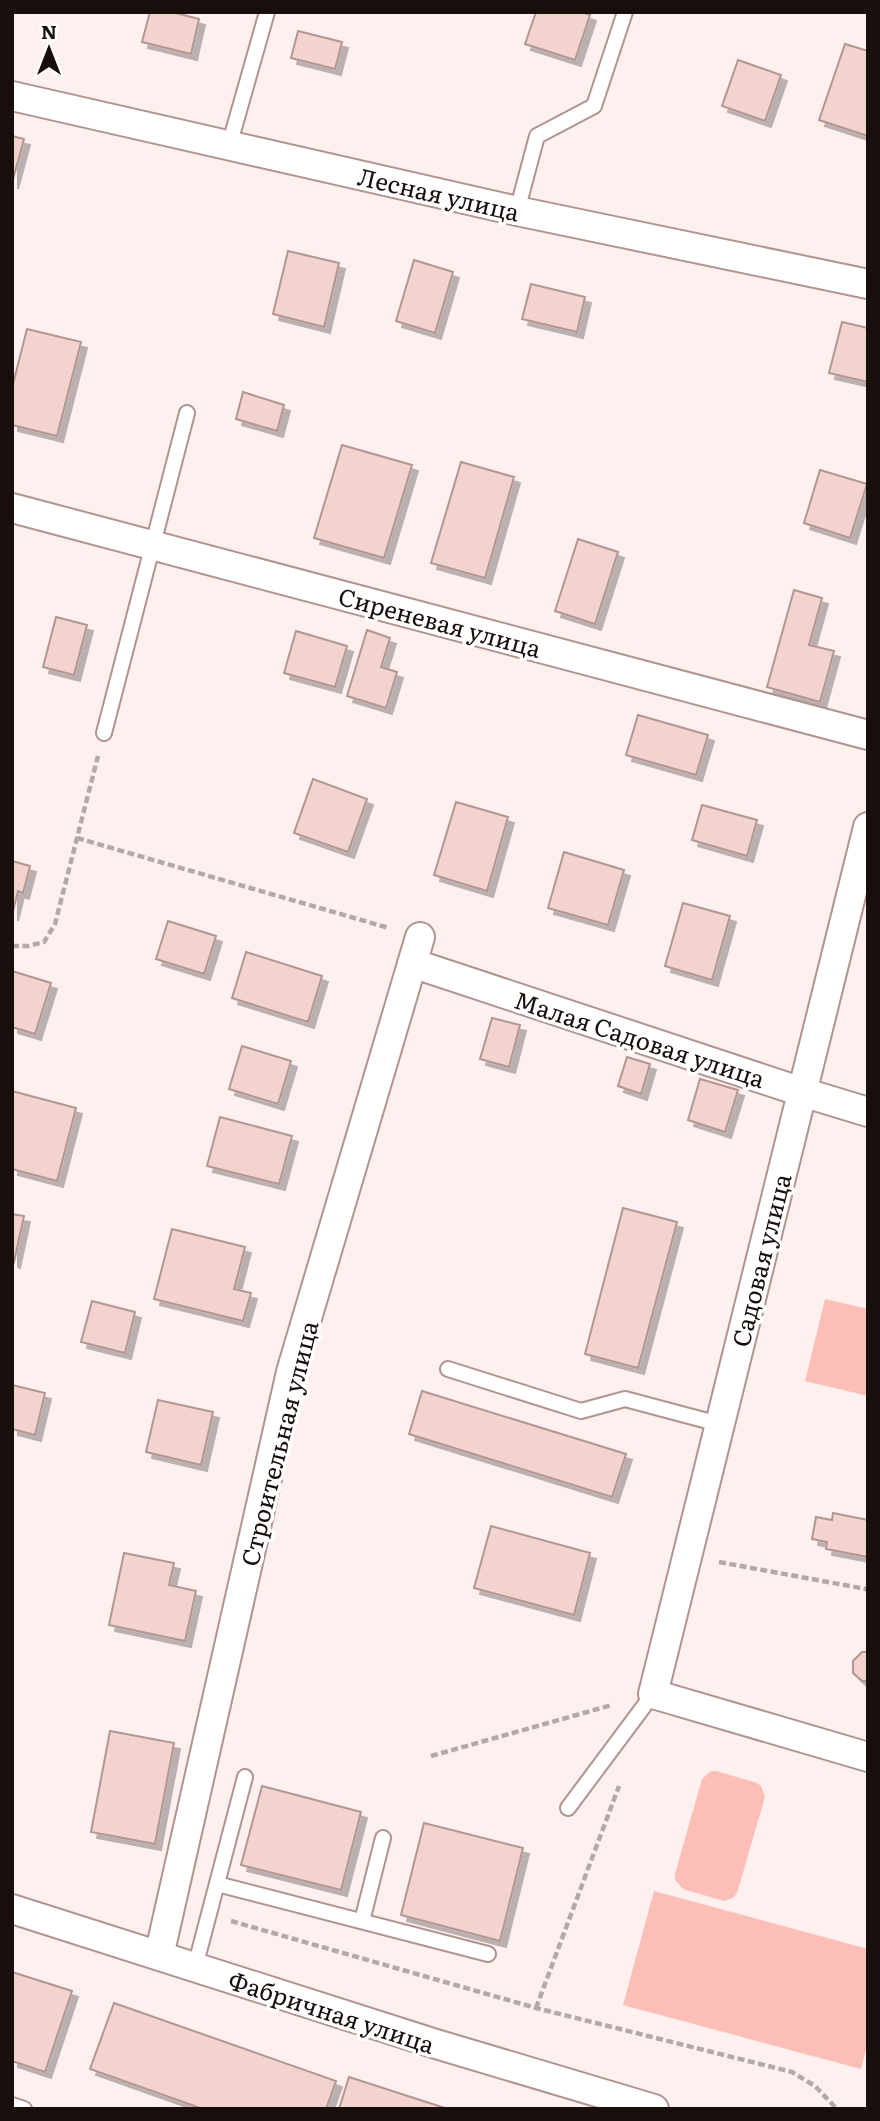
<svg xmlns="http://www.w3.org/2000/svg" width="880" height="2121" viewBox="0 0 880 2121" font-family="Literata,serif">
<defs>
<filter id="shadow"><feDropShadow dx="6" dy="6" stdDeviation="0" flood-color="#0004"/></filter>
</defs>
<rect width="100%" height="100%" fill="#fdf0ef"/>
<path fill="#fcbfb7" d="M 825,1299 L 868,1309 L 868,1396 L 805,1381 Z
M 711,1771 L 716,1771 L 757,1783 L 761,1786 L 765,1797 L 737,1893 L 733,1898 L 724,1901 L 683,1889 L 675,1880 L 675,1874 L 702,1779 Z
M 654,1891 L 868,1949 L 868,2043 L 861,2069 L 623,2005 Z"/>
<path fill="#f2d3cf" stroke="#b39692" stroke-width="2" filter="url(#shadow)" d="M 150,12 L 172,12 L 199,19 L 191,54 L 142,42 Z
M 536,12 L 581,12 L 590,15 L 575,60 L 525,44 Z
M 298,31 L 342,42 L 335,69 L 291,58 Z
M 845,44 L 868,51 L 868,136 L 819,120 Z
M 738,60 L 781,75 L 765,121 L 722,106 Z
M 12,136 L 24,139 L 12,183 Z
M 288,251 L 339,263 L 324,327 L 273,314 Z
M 414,260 L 453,272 L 435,333 L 396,321 Z
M 531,284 L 585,297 L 577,332 L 522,319 Z
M 842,322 L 868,328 L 868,382 L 829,373 Z
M 27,329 L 81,342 L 57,436 L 12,425 L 12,388 Z
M 243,392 L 284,405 L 277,431 L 236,419 Z
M 342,445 L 412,465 L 384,558 L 314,538 Z
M 461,462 L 514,477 L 485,578 L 431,563 Z
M 820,470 L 867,484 L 850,538 L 804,523 Z
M 578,539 L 618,552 L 595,624 L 555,611 Z
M 794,590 L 822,598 L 809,645 L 834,651 L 820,702 L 767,687 Z
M 56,617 L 87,625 L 74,675 L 43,667 Z
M 367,630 L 390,638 L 381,667 L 397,672 L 386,708 L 347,696 Z
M 296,631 L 347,646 L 335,687 L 284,673 Z
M 638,715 L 708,735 L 696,775 L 626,755 Z
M 313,779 L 367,799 L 348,852 L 294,833 Z
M 456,802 L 508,817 L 487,891 L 434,875 Z
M 702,805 L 757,820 L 747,856 L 692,840 Z
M 564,852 L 624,870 L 608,925 L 548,908 Z
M 12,861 L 30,866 L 23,893 L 18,891 L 12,915 Z
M 683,903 L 730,916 L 712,980 L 665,966 Z
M 168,921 L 216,936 L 204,974 L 156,959 Z
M 246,952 L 322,976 L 308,1022 L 232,998 Z
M 12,971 L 51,983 L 35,1034 L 12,1027 Z
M 492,1018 L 520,1025 L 509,1067 L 480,1059 Z
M 242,1046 L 291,1061 L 278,1104 L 229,1089 Z
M 627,1057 L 650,1064 L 641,1094 L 618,1086 Z
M 700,1079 L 738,1090 L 725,1132 L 688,1120 Z
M 12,1091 L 76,1108 L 57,1181 L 12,1169 Z
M 220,1117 L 292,1136 L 279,1184 L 207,1166 Z
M 623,1208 L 677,1222 L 638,1368 L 585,1354 Z
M 12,1214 L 24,1216 L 14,1262 L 12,1261 Z
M 172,1229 L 245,1247 L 234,1289 L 251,1293 L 243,1321 L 154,1299 Z
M 92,1301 L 135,1312 L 125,1353 L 81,1342 Z
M 12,1385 L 45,1393 L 35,1435 L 12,1429 Z
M 422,1391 L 626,1454 L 612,1497 L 409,1434 Z
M 158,1400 L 213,1412 L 201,1465 L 146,1452 Z
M 833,1513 L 868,1520 L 868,1557 L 826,1549 L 827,1542 L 812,1539 L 816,1517 L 832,1520 Z
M 491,1526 L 590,1553 L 574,1615 L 474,1588 Z
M 124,1553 L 174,1563 L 169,1585 L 196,1591 L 185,1641 L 109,1625 Z
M 862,1652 L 868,1652 L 868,1681 L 862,1681 L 853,1673 L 853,1661 Z
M 110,1731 L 174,1743 L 155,1844 L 91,1832 Z
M 262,1786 L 361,1812 L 341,1890 L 241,1865 Z
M 424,1823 L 523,1848 L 500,1941 L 401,1915 Z
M 12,1972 L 72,1991 L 45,2072 L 12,2061 Z
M 114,2003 L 336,2081 L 326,2109 L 203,2109 L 90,2069 Z
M 349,2077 L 448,2109 L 339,2109 Z"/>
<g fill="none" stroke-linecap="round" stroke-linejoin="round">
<defs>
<path id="service" d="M 229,146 L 267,12
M 517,211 L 537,136 L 594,106 L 625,12
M 104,733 L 187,413
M 448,1369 L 581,1411 L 625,1399 L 719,1424
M 568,1808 L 653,1694
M 217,1884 L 488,1954
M 362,1921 L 383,1838
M 195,1967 L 245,1777
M 12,2105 L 24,2109"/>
<path id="minor" d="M 12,96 L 517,211 L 868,284
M 12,508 L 868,735
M 868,827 L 653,1694 L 868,1757
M 412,963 L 802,1092 L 868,1112
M 12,1909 L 436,2044 L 654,2109
M 159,1956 L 291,1372 L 420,937"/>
</defs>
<use href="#service" stroke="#b19490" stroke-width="18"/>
<use href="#minor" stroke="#b19490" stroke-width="32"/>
<path stroke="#b5a9a8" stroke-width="4.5" stroke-dasharray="7 3.5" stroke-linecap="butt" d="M 77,838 L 389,928
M 12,946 L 28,946 L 44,942 L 55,924 L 98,756
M 719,1562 L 866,1589 L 868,1591
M 431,1756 L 612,1705
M 231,1921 L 536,2008 L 792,2072 L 815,2086 L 837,2109
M 536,2008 L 619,1786"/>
<use href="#service" stroke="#fff" stroke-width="14"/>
<use href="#minor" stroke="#fff" stroke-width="28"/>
</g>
<g text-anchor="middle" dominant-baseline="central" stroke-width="7" stroke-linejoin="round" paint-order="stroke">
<g font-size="24" fill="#180e0c" stroke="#fff">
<text transform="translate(439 193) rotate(13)">Лесная улица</text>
<text transform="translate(440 621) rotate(15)">Сиреневая улица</text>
<text transform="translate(640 1038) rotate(18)">Малая Садовая улица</text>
<text transform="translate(760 1260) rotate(-76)">Садовая улица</text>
<text transform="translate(278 1443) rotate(-76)">Строительная улица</text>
<text transform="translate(332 2011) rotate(18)">Фабричная улица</text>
</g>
</g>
<rect width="880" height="2121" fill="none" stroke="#180e0c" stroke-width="28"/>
<g transform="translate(49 49)" stroke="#ffffff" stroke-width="5" paint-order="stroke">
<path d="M0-5L12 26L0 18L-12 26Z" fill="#180e0c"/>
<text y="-10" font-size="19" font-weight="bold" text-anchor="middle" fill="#180e0c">N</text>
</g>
</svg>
